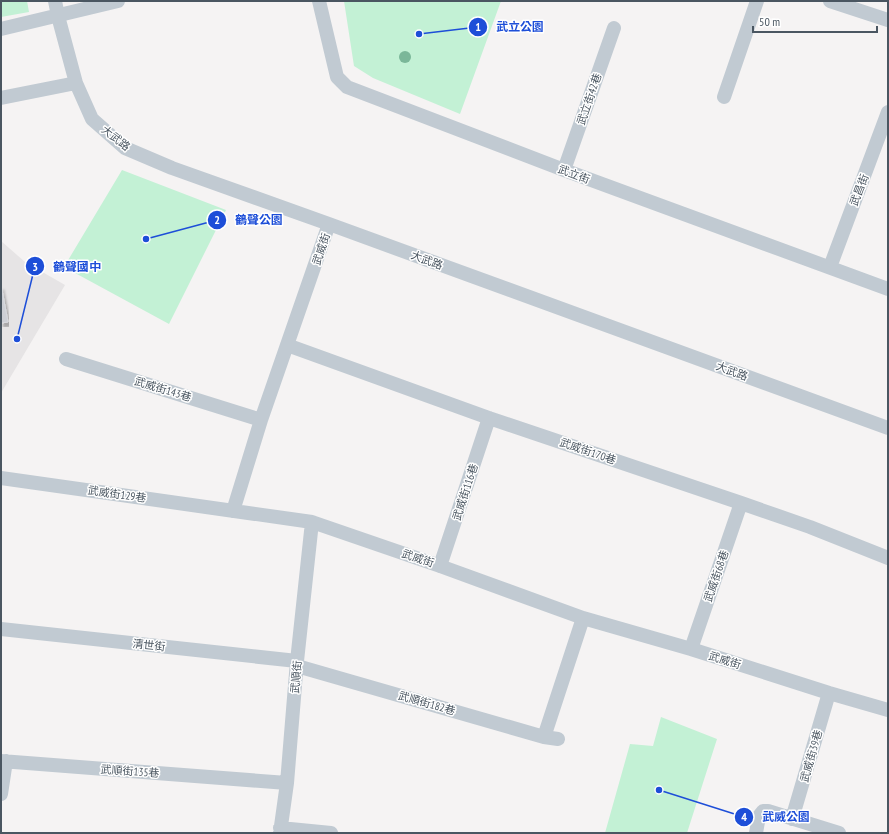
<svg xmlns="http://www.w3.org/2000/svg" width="889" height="834" viewBox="0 0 889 834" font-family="'PT Sans Narrow','Noto Sans TC',sans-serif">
<defs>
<filter id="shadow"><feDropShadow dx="2.5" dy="4.5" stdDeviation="1" flood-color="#0004"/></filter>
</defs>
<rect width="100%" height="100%" fill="#f5f3f3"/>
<path fill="#e6e4e5" d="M 1,241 L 25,262 L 65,285 L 1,393 Z"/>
<path fill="#c3f1d5" d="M 1,1 L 27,1 L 29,12 L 1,17 Z
M 344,1 L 501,1 L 460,114 L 373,78 L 354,66 Z
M 122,170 L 226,210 L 169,324 L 64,267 Z
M 661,717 L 717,739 L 687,833 L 605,833 L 630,744 L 653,746 Z"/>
<path fill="#cdcfd5" stroke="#d7d9de" filter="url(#shadow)" d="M 1,285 L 8,322 L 1,323 Z"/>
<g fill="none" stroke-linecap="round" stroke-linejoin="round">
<path stroke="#c1cad2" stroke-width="14" d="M 55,1 L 58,16 L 76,83 L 92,119 L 125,148 L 172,168 L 329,224 L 888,428
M 319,1 L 337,77 L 347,87 L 564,170 L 888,289
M 830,1 L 888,20
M 1,29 L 118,1
M 724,97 L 757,1
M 1,98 L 76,83
M 564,170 L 614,28
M 830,267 L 888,112
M 287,345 L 489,418 L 741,503 L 810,527 L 888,558
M 66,359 L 261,420
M 1,478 L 312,522 L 440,566 L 583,618 L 691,649 L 829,693 L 888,710
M 233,511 L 261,420 L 329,224
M 440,566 L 489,418
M 1,629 L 297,661
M 691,649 L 741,503
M 297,666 L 544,737 L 558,739
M 544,737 L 583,618
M 1,761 L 287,783
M 1,794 L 6,761
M 792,819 L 829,693
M 280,828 L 331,833
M 280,833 L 287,783 L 297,661 L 312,522
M 756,833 L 759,816 L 763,811 L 768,811 L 839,833"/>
</g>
<circle fill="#7bb799" cx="405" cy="57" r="6"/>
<g text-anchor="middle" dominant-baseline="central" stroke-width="3" stroke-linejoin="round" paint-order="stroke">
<g font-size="11" fill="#4a5661" stroke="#fff">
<text transform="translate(589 99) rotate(-71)">武立街42巷</text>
<text transform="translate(116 138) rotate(38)">大武路</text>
<text transform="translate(574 174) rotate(20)">武立街</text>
<text transform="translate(859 190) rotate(-69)">武昌街</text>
<text transform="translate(321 249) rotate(-71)">武威街</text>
<text transform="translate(427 260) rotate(20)">大武路</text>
<text transform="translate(732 371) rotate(20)">大武路</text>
<text transform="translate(163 389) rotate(17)">武威街143巷</text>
<text transform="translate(588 451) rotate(19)">武威街170巷</text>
<text transform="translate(465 492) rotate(-72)">武威街116巷</text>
<text transform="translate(117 494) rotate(8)">武威街129巷</text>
<text transform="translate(418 558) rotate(19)">武威街</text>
<text transform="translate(716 576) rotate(-71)">武威街68巷</text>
<text transform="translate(149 645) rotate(6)">清世街</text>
<text transform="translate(725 660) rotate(17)">武威街</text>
<text transform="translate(296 677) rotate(-85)">武順街</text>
<text transform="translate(427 703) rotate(16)">武順街182巷</text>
<text transform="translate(811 756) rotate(-74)">武威街39巷</text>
<text transform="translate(130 771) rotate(4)">武順街135巷</text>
</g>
</g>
<path fill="none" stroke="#1d4ed8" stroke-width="1.5" d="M419 34L478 27M146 239L217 220M17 339L35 266M659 790L744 817"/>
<g fill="#1d4ed8" stroke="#fff" stroke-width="1.5">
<circle cx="419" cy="34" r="4"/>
<circle cx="146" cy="239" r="4"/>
<circle cx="17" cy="339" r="4"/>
<circle cx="659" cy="790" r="4"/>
<circle cx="478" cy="27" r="10"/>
<circle cx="217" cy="220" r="10"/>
<circle cx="35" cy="266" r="10"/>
<circle cx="744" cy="817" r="10"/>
</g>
<g font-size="12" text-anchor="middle" font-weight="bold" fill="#fff">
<text x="478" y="31">1</text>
<text x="217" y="224">2</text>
<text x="35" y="271">3</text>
<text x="744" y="821">4</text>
</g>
<g font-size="12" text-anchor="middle" font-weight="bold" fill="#1d4ed8" stroke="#fff" stroke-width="3" stroke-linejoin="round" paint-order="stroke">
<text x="520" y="31">武立公園</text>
<text x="259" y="224">鶴聲公園</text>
<text x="77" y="271">鶴聲國中</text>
<text x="786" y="821">武威公園</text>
</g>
<rect width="889" height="834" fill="none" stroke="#4a5661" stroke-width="4"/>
<path d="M753 26v6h124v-6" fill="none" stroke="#4a5661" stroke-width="2"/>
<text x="759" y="26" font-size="12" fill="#4a5661" stroke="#ffffff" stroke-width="3" paint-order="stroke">50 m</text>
</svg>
